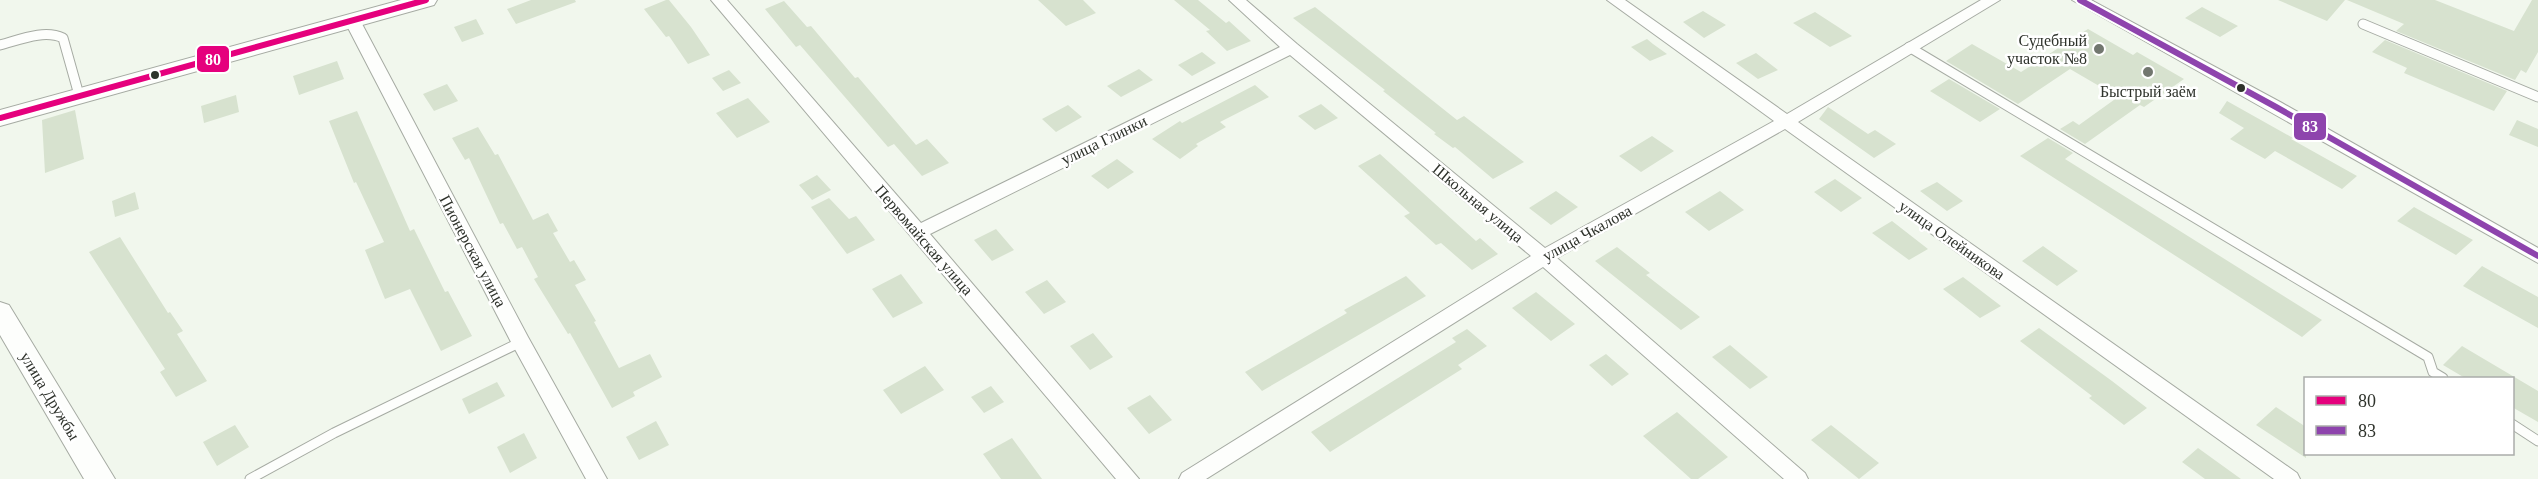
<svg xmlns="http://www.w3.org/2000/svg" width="2538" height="479" viewBox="0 0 2538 479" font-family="Georgia,serif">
<rect width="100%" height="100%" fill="#f1f7ed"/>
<path fill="#d7e2cf" d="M 531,0 L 575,0 L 576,2 L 516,24 L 507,9 Z
M 666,0 L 669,0 L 691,27 L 710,55 L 688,64 L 669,36 L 666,37 L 644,9 Z
M 1038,0 L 1083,0 L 1096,13 L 1066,26 Z
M 1174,0 L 1198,0 L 1226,23 L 1229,21 L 1251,41 L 1227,51 L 1206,31 L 1210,30 Z
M 2278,0 L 2345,0 L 2327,21 Z
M 2347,0 L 2435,0 L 2514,31 L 2532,0 L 2538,0 L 2538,52 L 2526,73 L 2521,70 L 2515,80 L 2396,31 L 2404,24 Z
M 784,1 L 807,27 L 811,26 L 855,78 L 858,77 L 916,145 L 927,139 L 949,163 L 922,176 L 894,144 L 888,147 L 800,45 L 796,47 L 765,9 Z
M 1315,7 L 1457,120 L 1464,116 L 1524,162 L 1493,179 L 1455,147 L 1453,148 L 1434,134 L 1436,133 L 1383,91 L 1385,90 L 1293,18 Z
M 2202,7 L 2238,26 L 2220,37 L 2185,18 Z
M 1703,11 L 1726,25 L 1704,38 L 1683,22 Z
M 1815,12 L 1852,36 L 1830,47 L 1793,23 Z
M 476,19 L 484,34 L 462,42 L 454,27 Z
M 2088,29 L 2133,55 L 2137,52 L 2184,79 L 2144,107 L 2140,105 L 2085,144 L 2060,129 L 2073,121 L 2079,125 L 2118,97 L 2070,69 L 2018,104 L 1946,61 L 1972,44 L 2021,72 Z
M 1647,39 L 1653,44 L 1667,54 L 1650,61 L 1631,47 Z
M 2385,40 L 2507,91 L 2494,111 L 2404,73 L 2407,68 L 2372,52 Z
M 1202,52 L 1216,63 L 1192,76 L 1178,65 Z
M 1756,53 L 1778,70 L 1758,79 L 1736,63 Z
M 337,61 L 344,79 L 299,95 L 293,76 Z
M 1139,69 L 1153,80 L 1121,97 L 1107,86 Z
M 729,70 L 741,83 L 723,91 L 712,78 Z
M 1949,79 L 2000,109 L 1980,122 L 1930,91 Z
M 447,84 L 458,101 L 434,111 L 423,94 Z
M 1255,85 L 1269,97 L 1220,122 L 1226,127 L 1196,144 L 1198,146 L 1180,159 L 1152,139 L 1180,121 L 1182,123 Z
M 236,95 L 239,112 L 204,123 L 201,106 Z
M 748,98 L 770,122 L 737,138 L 716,113 Z
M 2227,101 L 2293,138 L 2291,139 L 2357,176 L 2342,189 L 2275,151 L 2265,159 L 2230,139 L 2244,128 L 2219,113 Z
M 1321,104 L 1338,118 L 1315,130 L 1298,116 Z
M 1068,105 L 1082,117 L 1056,132 L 1042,119 Z
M 1828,107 L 1868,134 L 1875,130 L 1896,144 L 1874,158 L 1819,119 Z
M 75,110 L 84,159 L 45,173 L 42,120 Z
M 357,111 L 410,231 L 414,229 L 445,292 L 448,291 L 472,336 L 441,351 L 410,289 L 385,299 L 365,250 L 384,242 L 356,182 L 354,183 L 329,121 Z
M 2517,120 L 2538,129 L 2538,147 L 2509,135 Z
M 478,127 L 495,155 L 498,154 L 533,220 L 548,213 L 558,231 L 553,233 L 570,262 L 574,260 L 586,280 L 575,285 L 596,321 L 594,322 L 619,368 L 650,354 L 662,377 L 633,392 L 635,396 L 612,408 L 570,333 L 568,334 L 534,279 L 538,277 L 522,247 L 517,249 L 503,223 L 500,224 L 469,158 L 465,160 L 452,138 Z
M 1652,136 L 1674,151 L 1641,172 L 1619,156 Z
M 2048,138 L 2073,153 L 2065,159 L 2322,320 L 2302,337 L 2020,156 Z
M 1380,154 L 1476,241 L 1480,238 L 1498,254 L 1472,270 L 1441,243 L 1436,245 L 1404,216 L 1410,213 L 1358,166 Z
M 1117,159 L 1134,172 L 1108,189 L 1091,176 Z
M 817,175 L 831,190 L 812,200 L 799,185 Z
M 1835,179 L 1862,198 L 1841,212 L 1814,192 Z
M 1937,182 L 1963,201 L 1947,211 L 1920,191 Z
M 1556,191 L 1578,207 L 1551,225 L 1529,208 Z
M 1720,191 L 1744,210 L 1709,231 L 1685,212 Z
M 135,192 L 139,209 L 115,217 L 112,201 Z
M 829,198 L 849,219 L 856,216 L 875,240 L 847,254 L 811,207 Z
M 2414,207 L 2473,240 L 2456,255 L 2397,221 Z
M 1892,221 L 1928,249 L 1909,260 L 1872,233 Z
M 996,229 L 1014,250 L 992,261 L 974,240 Z
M 120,237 L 168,313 L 170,312 L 183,331 L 177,334 L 207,381 L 176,397 L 160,372 L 165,369 L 89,252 Z
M 2043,246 L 2078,271 L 2057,286 L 2022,261 Z
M 1617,247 L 1650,273 L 1646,275 L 1700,317 L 1681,330 L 1595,261 Z
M 2482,266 L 2538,297 L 2538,328 L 2463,286 Z
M 901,274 L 923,303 L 893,318 L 872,289 Z
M 1406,276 L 1426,296 L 1262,391 L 1245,372 L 1347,313 L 1344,310 Z
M 1963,277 L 2001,306 L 1980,318 L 1943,289 Z
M 1047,280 L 1066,302 L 1044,314 L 1025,292 Z
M 1536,292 L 1575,324 L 1551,341 L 1512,308 Z
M 2039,328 L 2112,381 L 2147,408 L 2124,425 L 2089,398 L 2092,396 L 2020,341 Z
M 1467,329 L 1487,346 L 1458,365 L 1462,369 L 1330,452 L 1311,432 L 1456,342 L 1452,338 Z
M 1093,333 L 1113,357 L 1090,370 L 1070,346 Z
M 1730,345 L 1768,377 L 1750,389 L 1712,357 Z
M 2462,346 L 2538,391 L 2538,422 L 2512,407 L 2512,378 L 2465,378 L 2443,365 Z
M 1606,354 L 1629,374 L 1612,386 L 1589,365 Z
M 925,366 L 944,390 L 901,414 L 883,390 Z
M 497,382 L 505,396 L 469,414 L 462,399 Z
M 991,386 L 1004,402 L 984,413 L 971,397 Z
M 1150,395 L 1172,420 L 1149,434 L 1127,408 Z
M 2276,407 L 2306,427 L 2306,458 L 2256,425 Z
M 1677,412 L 1728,457 L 1698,479 L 1691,479 L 1643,436 Z
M 656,421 L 669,445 L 639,460 L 626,437 Z
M 235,425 L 249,447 L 217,466 L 203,442 Z
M 1831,425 L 1879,463 L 1859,479 L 1811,440 Z
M 524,433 L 537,458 L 510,473 L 497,447 Z
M 1012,438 L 1042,479 L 1001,479 L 983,454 Z
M 2198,448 L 2241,479 L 2205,479 L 2182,462 Z"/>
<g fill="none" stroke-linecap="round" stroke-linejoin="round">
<defs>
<path id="lane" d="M 2363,24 L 2538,97
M 0,45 C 19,40 44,29 63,38 L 79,95
M 1909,47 L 2428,357 L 2433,372 L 2443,378
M 2512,424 L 2538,441
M 250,479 L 334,433 L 521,342"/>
<path id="street" d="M 711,0 L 727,0 L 921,223 L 1280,47 L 1229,0 L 1246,0 L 1297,44 L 1545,248 L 1774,121 L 1607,0 L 1625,0 L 1787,114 L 1981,0 L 2000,0 L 1798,122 L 2297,473 L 2300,479 L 2274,479 L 1785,129 L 1557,258 L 1805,473 L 1808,479 L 1784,479 L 1543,267 L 1206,479 L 1179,479 L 1182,473 L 1531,256 L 1290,55 L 930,234 L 1139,479 L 1116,479 Z
M 2072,0 L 2091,0 L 2282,103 L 2538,248 L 2538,263 Z
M 353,17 L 361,22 L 528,337 L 607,479 L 586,479 L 511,342 L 345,22 Z"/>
<path id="secondary" d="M 401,0 L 437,0 L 434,5 L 0,126 L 0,110 Z
M 0,302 L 9,305 L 115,479 L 84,479 L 0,335 Z"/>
</defs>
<use href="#lane" stroke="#a6aba3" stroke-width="11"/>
<use href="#street" stroke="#a6aba3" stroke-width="2"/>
<use href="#secondary" stroke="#a6aba3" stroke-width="2"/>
<use href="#lane" stroke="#fdfefc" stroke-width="9"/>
<use href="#street" fill="#fdfefc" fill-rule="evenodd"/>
<use href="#secondary" fill="#fdfefc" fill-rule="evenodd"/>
<defs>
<path id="bus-1" d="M 0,118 L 426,0"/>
<path id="bus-2" d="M 2080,0 L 2276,107 L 2538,256"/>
</defs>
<use href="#bus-1" stroke="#fff" stroke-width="10"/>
<use href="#bus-2" stroke="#fff" stroke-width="10"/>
<use href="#bus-1" stroke="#e5007d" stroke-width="6"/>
<use href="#bus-2" stroke="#8e44ad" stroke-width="6"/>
</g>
<g fill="#72776f" stroke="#fff" stroke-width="2">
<circle cx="2099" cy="49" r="6"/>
<circle cx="2148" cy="72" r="6"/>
</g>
<g fill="#2e322b" stroke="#fff" stroke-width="2">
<circle cx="155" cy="75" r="5"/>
<circle cx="2241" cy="88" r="5"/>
</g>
<g text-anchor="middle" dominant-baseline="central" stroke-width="5" stroke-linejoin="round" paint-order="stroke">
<g font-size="16" fill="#2e322b" stroke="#fff" text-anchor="end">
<text x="2087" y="40">Судебный<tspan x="2087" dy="18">участок №8</tspan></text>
<text x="2148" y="91" text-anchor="middle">Быстрый заём</text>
</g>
<g font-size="16" fill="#2e322b" stroke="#fff">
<text transform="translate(1104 140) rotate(-26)">улица Глинки</text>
<text transform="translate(1478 203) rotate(40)">Школьная улица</text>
<text transform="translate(1587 233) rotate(-29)">улица Чкалова</text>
<text transform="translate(924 240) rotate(49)">Первомайская улица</text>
<text transform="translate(1952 240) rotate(35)">улица Олейникова</text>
<text transform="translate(473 251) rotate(62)">Пионерская улица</text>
<text transform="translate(50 396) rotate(59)">улица Дружбы</text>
</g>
</g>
<g stroke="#fff" stroke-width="2">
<rect x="196" y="45" width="34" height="28" rx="6" fill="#e5007d"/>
<rect x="2293" y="112" width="34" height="29" rx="6" fill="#8e44ad"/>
</g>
<g font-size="16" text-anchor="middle" font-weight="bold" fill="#fff">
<text x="213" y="65">80</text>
<text x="2310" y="132">83</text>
</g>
<rect x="2304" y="377" width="210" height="78" fill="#ffffff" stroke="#abadaa" stroke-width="1.5"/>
<rect x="2316" y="396" width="30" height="9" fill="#e5007d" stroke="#abadaa" stroke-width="1.5"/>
<text x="2358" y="407" font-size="18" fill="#2e322b">80</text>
<rect x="2316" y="426" width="30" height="9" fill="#8e44ad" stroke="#abadaa" stroke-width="1.5"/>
<text x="2358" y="437" font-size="18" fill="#2e322b">83</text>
</svg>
